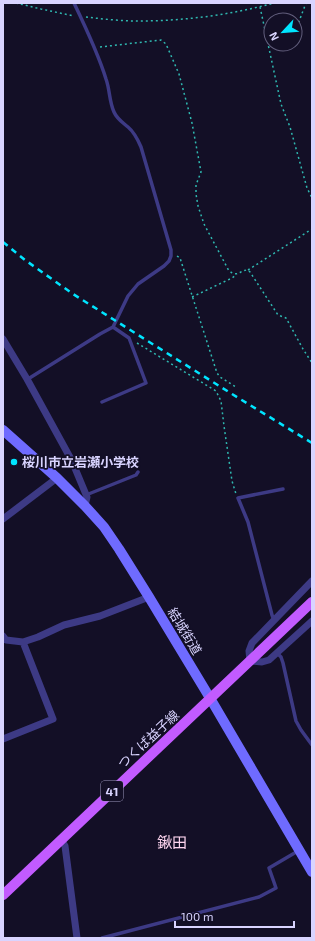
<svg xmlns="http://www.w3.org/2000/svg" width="315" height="941" viewBox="0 0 315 941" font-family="'Exo 2','Noto Sans JP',sans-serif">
<rect width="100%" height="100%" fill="#130f26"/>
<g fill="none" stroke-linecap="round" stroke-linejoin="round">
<path stroke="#2fb8b0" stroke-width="1.5" stroke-dasharray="2 3" stroke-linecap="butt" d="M 16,3 L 41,9 L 74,16
M 260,7 L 281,104 L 290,127 L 307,188 L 312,198
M 86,17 C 103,19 121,21 138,21 C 184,21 230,15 274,3
M 295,32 L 306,3
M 266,38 L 271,37
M 100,47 L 161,40 L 166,44 L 179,74 L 192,123 L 201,172 L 196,185 L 196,194 L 198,206 L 204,224 L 229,271 C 239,278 239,270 248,270 L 250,272 L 278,315 L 286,318 L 303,349 L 312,363
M 177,256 L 180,258 L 217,373 L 220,377 L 236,387
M 248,270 L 312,229
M 192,297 L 232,278 L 236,275
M 137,343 L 216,391 L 221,401 L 224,426 L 232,481 L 236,494"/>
<path stroke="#3d3a85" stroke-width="3.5" d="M 28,379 L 100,334 L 113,327 L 128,296 L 138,284 L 164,266 L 169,261 L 171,256 L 171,250 L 141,147 C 138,140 134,132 128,127 C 122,122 117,119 114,112 C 109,101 110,90 106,79 C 98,53 86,28 74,3
M 102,402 L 146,383 L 129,338 L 113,327
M 86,495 L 136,475 L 138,472
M 274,620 L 272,615 L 248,522 L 238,498 L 283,489
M 277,653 L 281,657 L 283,663 L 296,721 L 301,730 L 312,745
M 102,938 L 259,897 L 276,888 L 269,868 L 298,851"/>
<path stroke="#3d3a85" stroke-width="7" d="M 3,339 L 27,379 L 72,461 L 87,497 L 85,506
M 3,519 L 57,478
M 312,581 L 252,643 L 249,651 L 250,661 L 262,662 L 269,660 L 312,621
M 3,636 L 6,640 L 23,642 L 38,637 L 64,625 L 100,616 L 149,597
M 3,739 L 53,719 L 23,642
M 61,839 L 65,846 L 77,938"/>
<path stroke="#6f6bff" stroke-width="10" d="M 3,430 L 57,478 L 85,506 L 104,527 L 119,549 L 149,597 L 210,698 L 312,872"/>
<path stroke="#c25bff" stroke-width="10" d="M 3,895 L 312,602"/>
<path stroke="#00e5ff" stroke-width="2.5" stroke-dasharray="6 5" stroke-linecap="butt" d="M 3,242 L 25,260 L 73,294 L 232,394 L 312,443"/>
</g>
<circle fill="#00e5ff" stroke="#130f26" stroke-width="1.5" cx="14" cy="462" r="4"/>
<g text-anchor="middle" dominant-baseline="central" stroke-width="3.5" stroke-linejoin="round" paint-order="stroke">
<rect fill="#130f26" stroke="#9e99be" stroke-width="1" x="101" y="781" width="22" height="20" rx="3"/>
<g font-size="12" font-weight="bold" fill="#d9d4ff">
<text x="112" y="791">41</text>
</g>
<g font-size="13" font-weight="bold" fill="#d9d4ff" stroke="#130f26" text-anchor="start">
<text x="22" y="462">桜川市立岩瀬小学校</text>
</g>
<g font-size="13" fill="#d9d4ff" stroke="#130f26">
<text transform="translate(185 631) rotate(59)">結城街道</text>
<text transform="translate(148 739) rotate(-43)">つくば益子線</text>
</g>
<g font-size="15" fill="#ffd6f0" stroke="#130f26">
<text x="172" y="842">鍬田</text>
</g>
</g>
<rect width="315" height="941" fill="none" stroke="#d9d4ff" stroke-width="8"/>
<g transform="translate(283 32) rotate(244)"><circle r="19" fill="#130f26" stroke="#625e7d"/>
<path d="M0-3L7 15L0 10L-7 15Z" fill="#00e5ff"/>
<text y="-6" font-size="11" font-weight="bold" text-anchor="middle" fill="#d9d4ff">N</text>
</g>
<path d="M175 921v6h119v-6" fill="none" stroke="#d9d4ff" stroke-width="2"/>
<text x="181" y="921" font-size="12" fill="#d9d4ff" stroke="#130f26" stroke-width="3" paint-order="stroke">100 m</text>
</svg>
